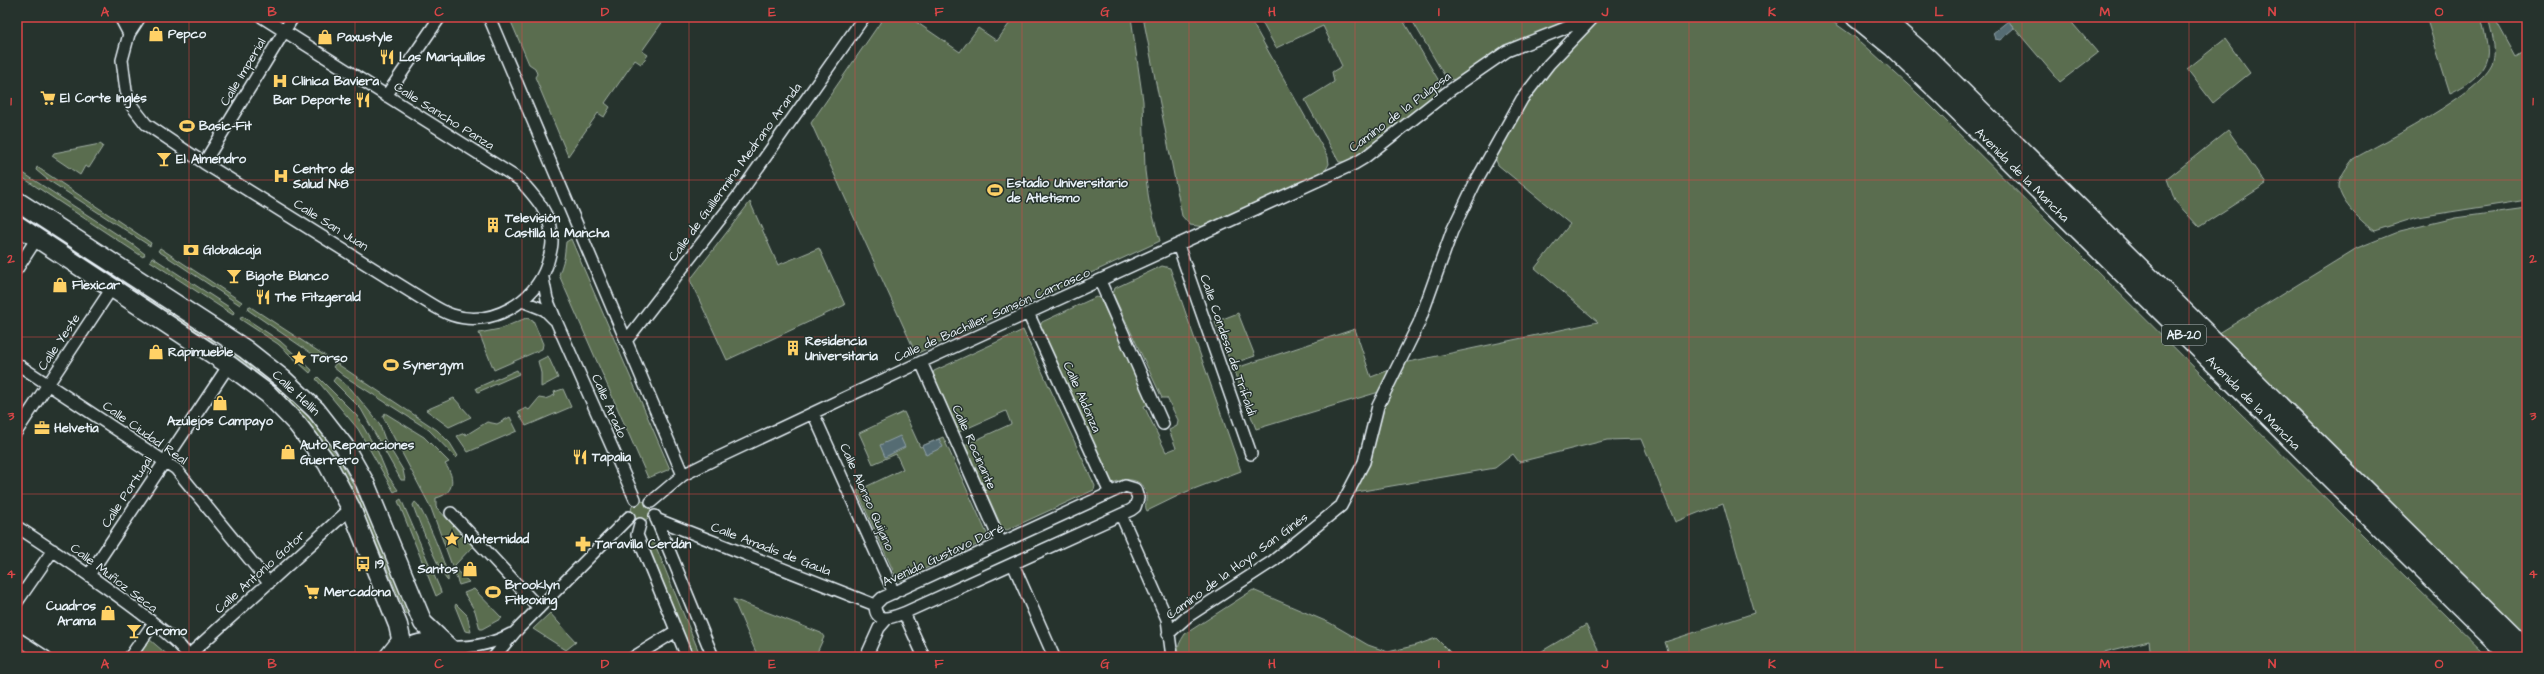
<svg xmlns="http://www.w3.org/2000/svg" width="2544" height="674" viewBox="0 0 2544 674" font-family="'Architects Daughter',sans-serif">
<rect width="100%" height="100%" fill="#26332d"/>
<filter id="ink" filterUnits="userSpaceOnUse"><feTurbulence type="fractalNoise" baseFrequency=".025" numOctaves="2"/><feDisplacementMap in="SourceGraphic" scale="8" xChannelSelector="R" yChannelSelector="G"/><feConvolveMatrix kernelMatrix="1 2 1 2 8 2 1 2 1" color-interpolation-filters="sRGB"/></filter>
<g filter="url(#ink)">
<path fill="#5a6d50" stroke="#a1afa4" d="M 509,17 L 666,17 L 642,51 L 648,55 L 641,64 L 635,60 L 605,103 L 610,107 L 604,117 L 598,113 L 568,156 L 535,77 L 537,74 L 535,68 L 529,64 Z
M 884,17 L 909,17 L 960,52 L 978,28 L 997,41 L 1014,17 L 1131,17 L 1143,101 L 1145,171 L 1149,201 L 1160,241 L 916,354 L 811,123 Z
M 1143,17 L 1249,17 L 1328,157 L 1329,164 L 1325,171 L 1205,227 L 1190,225 L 1182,216 Z
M 1259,17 L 1401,17 L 1439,81 L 1441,87 L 1436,97 L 1359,155 L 1346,162 L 1339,162 L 1305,100 L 1334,82 L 1332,72 L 1342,66 L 1323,26 L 1276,48 Z
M 1410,17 L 1578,17 L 1505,47 L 1455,80 L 1446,78 Z
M 1607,17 L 1826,17 L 1860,41 L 1930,105 L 2373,545 L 2488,657 L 2151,657 L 2149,641 L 2084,657 L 1670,657 L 1665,642 L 1754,613 L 1723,503 L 1675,522 L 1641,439 L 1607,440 L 1519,462 L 1513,454 L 1495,468 L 1351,493 L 1379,407 L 1404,363 L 1598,322 L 1535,268 L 1570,224 L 1498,165 L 1493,153 L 1537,80 L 1592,25 Z
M 2005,17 L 2067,17 L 2098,53 L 2060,82 Z
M 2426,17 L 2485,17 L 2482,20 C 2484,31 2489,47 2487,57 C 2484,74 2464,87 2450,93 Z
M 2488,17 L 2494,17 L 2516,57 L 2527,50 L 2527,200 L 2418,217 L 2374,231 C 2363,223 2340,202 2339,187 C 2338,178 2348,166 2353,159 C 2383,142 2483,93 2493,62 C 2497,48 2491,31 2488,17 Z
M 2225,39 L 2250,73 L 2213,103 L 2187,69 Z
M 2228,130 L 2266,184 L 2199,227 L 2175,201 L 2167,179 Z
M 100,144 L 103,146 L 89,168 L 85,166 L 80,175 L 52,156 L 54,153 Z
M 37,167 L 141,236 L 151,243 L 150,246 L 48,180 L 36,170 Z
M 17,169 L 132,244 L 145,254 L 143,257 L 17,174 Z
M 750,202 L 778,265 L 819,248 L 845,305 L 727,360 L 690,280 Z
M 2527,208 L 2527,643 L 2216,335 L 2357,248 L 2400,231 L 2455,218 Z
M 17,209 L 217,340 L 215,343 L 17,214 Z
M 571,239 L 670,469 L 648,478 L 559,275 L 564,259 L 566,242 Z
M 160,248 L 242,302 L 240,305 L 166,256 L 158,251 Z
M 152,257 L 229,307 L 234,312 L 233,315 L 150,261 Z
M 1162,266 L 1170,268 L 1241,471 L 1186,492 L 1147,511 C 1144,506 1147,502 1146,495 C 1143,477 1126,478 1112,483 L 1040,326 L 1042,322 L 1096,297 L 1100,298 L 1149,404 L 1144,406 L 1166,452 L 1176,448 L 1169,430 L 1177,426 L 1178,420 L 1167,398 L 1162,398 L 1113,294 L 1115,288 Z
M 249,306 L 327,357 L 324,362 L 248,310 Z
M 1238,313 L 1255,356 L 1231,364 L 1215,322 Z
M 242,316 L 280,341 L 312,370 L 310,373 L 278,344 L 240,319 Z
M 526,318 L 533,320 L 543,344 L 542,349 L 494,370 L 479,333 L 500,329 Z
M 1355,329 L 1371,377 L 1392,369 L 1379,392 L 1256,429 L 1233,369 Z
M 1023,330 L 1095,486 L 1094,490 L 1007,530 L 1002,528 L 965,445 L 1011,424 L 1006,411 L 959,432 L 933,374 L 934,371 Z
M 225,345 C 250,364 276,382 298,405 C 353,464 379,540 409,613 L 406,614 C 357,498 334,421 223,348 Z
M 548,356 L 558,378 L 541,387 L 541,373 L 538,361 Z
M 336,363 L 437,430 L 450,443 L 458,456 L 456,458 L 429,430 L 344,376 L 333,367 Z
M 517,370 L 519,374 L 478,392 L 476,388 Z
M 318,377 L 357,416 L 378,452 L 388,476 L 398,490 L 394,492 L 358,429 L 316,379 Z
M 336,377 L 351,389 L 379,423 L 386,442 L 403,470 L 405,480 L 401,480 L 361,409 L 333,381 Z
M 563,389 L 571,407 L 526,426 L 518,412 L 526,408 L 529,410 L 539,398 L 545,399 L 555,395 L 554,392 Z
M 454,398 L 471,417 L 449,427 L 426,410 Z
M 904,412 L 920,447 L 943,437 L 988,536 L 987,540 L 901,580 L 896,577 L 857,491 L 903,469 L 896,454 L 873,464 L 859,433 Z
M 385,413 L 424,437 L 449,462 L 445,464 C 456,478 454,494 436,498 L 436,507 L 473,546 L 455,565 L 457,571 L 469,582 L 459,585 L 431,508 L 383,417 Z
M 510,417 L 517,431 L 468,452 L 457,436 L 465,433 L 466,435 L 487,422 L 497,424 Z
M 401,499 L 440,589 L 441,593 L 436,596 L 398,501 Z
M631 511a10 10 0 1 1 20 0a10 10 0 1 1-20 0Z
M 415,502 C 422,505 451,575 448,581 C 443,579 415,514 413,505 Z
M 649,541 L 654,542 L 701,657 L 693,657 L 646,546 Z
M 474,589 L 502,618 L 482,629 L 480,629 L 475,611 L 464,593 Z
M 1253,590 L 1330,623 L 1368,645 L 1388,652 L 1417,645 L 1436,638 L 1455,657 L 1180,657 C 1176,647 1180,642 1185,634 Z
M 733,599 L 821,633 L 824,637 L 815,657 L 758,657 Z
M 456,604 L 467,615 L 471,632 L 465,631 L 455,606 Z
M 550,613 L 576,642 L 566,650 L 533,629 Z
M 1586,625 L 1602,657 L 1532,657 Z
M 149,639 L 170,657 L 138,657 Z"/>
<path fill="#556c73" stroke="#90a1a8" d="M 2008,21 L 2014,28 L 2000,40 L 1995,39 L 1993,33 Z
M 900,436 L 905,447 L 885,457 L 880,445 Z
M 939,439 L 943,447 L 926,455 L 922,446 Z"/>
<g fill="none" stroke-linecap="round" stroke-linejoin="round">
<defs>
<path id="minor" d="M 120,17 L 129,34
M 140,17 L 129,34 L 122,60 L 126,91 L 132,106 L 146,124 L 204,163 L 427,302 C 435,307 443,312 452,315 C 491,328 535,302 547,265 C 550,254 554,243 551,232 C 548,210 534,196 520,180 L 262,17
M 489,17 L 683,475
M 386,96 L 440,17
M 204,163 L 293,17
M 1178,245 L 1251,454
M 17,269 L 37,238
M 543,278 L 547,299 L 557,323 L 635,499
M 1100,281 L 1163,424
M 522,301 L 545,310 L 554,319
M 1028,313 L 1110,493
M 626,341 L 738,196 L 864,17
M 921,362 L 1001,543
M 17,364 L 176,469 L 269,583
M 813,413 L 894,593
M 17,431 L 112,288
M 1125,486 L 1135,489 L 1138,498 L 1135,507 L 1131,510 L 904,613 C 893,617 875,625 875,605 L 882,598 Z
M 651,502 L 683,475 L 713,460 L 921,362 L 1354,164 L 1364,158 L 1449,91 L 1507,51 L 1593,17
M 451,513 L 539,608
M 1121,515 L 1167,619 L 1172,657
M 655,516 L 713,657
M 656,519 L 875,605
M 640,524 L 637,535 L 687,657
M 17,527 C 40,541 187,640 188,657
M 1013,564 L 1054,657
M 89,575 L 229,365
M 17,602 L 53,550
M 904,613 L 924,657
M 1168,634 L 1187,617 L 1273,561 L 1341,506 L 1364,462 L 1378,406 L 1419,323 L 1452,231 L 1475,183 L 1522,99 L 1549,64 L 1591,20
M 17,638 L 46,657
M 449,647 C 472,648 491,645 511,634
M 188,656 L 351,508
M 130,657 L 153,624
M 384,657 L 400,637
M 494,657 L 515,632 L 629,517
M 634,657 L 676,631
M 866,657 L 879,628 L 886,620"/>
<path id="primary" d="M 1855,17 L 1892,47 L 1943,96 L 2511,657
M 1882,17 L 1928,58 L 2527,650
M 17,201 L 245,349 L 283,379 L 316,410 L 344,446 L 365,483 L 423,623 L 459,657
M 17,225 L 229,365 L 268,394 L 297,424 L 327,463 L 351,508 L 398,625 L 404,652
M 400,657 C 411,642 428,641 444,645"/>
</defs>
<use href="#minor" stroke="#e8f1f8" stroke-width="14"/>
<use href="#primary" stroke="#e8f1f8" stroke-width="21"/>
<use href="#minor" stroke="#26332d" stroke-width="11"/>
<use href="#primary" stroke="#26332d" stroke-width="18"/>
</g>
</g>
<path fill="none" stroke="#d94647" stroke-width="1" stroke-opacity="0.55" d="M 189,17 L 189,657M 355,17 L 355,657M 522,17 L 522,657M 689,17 L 689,657M 855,17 L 855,657M 1022,17 L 1022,657M 1189,17 L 1189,657M 1355,17 L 1355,657M 1522,17 L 1522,657M 1689,17 L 1689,657M 1855,17 L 1855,657M 2022,17 L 2022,657M 2189,17 L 2189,657M 2355,17 L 2355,657M 17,180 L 2527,180M 17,337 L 2527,337M 17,494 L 2527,494"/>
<defs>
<symbol id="shop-bare" viewBox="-9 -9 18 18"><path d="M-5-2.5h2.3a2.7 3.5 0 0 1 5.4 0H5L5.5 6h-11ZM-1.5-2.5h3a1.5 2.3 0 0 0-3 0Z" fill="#ffd166" stroke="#26332d" stroke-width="2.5" paint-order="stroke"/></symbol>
<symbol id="restaurant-bare" viewBox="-9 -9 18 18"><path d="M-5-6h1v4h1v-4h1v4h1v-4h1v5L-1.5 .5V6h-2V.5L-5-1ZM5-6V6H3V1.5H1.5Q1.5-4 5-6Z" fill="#ffd166" stroke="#26332d" stroke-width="2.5" paint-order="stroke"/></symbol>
<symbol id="hospital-bare" viewBox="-9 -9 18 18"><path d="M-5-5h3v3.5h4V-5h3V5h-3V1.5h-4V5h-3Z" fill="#ffd166" stroke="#26332d" stroke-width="2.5" paint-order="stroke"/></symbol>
<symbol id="supermarket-bare" viewBox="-9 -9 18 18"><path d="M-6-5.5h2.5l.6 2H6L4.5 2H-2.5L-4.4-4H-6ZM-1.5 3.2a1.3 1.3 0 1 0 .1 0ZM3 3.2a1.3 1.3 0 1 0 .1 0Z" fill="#ffd166" stroke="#26332d" stroke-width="2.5" paint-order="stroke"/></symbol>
<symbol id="stadium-bare" viewBox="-9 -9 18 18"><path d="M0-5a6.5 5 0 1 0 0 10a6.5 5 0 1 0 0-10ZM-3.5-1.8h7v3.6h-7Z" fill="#ffd166" stroke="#26332d" stroke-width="2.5" paint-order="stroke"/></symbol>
<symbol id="bar-bare" viewBox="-9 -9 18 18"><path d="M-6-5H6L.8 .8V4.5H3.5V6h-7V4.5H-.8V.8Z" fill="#ffd166" stroke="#26332d" stroke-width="2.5" paint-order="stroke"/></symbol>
<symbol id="building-bare" viewBox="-9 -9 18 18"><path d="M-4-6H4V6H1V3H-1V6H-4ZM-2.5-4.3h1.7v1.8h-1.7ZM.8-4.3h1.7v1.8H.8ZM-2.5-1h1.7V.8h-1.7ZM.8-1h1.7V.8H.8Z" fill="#ffd166" stroke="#26332d" stroke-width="2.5" paint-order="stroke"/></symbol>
<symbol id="bank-bare" viewBox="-9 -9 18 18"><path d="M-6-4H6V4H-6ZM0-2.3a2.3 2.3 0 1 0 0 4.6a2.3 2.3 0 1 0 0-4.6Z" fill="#ffd166" stroke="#26332d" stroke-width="2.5" paint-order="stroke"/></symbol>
<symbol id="sight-bare" viewBox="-9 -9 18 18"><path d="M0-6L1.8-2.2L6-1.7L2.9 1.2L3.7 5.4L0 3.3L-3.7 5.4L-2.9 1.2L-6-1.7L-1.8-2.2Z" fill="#ffd166" stroke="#26332d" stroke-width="2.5" paint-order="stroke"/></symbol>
<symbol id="office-bare" viewBox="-9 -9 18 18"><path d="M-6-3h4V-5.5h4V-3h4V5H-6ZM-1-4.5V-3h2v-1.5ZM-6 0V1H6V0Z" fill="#ffd166" stroke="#26332d" stroke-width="2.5" paint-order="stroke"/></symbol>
<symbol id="pharmacy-bare" viewBox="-9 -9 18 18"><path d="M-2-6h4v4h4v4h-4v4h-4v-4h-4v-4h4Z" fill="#ffd166" stroke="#26332d" stroke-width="2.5" paint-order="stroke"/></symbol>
<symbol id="bus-bare" viewBox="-9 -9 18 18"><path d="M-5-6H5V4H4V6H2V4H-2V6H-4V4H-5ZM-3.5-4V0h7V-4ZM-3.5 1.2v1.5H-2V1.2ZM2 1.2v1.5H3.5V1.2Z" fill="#ffd166" stroke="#26332d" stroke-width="2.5" paint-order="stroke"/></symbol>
</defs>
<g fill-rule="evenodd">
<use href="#shop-bare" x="145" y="23" width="22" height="22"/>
<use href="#shop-bare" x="314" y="26" width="22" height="22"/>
<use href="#restaurant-bare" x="376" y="46" width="22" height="22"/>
<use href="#hospital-bare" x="269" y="70" width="22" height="22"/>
<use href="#supermarket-bare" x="37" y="87" width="22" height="22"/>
<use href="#restaurant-bare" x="352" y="89" width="22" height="22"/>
<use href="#stadium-bare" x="176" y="115" width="22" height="22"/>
<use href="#bar-bare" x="153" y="148" width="22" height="22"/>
<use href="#hospital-bare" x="270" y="165" width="22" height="22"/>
<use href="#stadium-bare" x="984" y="179" width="22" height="22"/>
<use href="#building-bare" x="482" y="214" width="22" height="22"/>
<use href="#bank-bare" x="180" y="239" width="22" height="22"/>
<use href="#bar-bare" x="223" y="265" width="22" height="22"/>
<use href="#shop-bare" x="49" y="274" width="22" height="22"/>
<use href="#restaurant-bare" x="252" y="286" width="22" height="22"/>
<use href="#building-bare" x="782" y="337" width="22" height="22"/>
<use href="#shop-bare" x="145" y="341" width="22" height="22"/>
<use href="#sight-bare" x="288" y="347" width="22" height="22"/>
<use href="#stadium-bare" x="380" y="354" width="22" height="22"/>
<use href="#shop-bare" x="209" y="392" width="22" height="22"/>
<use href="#office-bare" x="31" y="417" width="22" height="22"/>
<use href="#shop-bare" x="277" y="441" width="22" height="22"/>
<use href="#restaurant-bare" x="569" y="446" width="22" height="22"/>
<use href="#sight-bare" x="441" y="528" width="22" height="22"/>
<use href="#pharmacy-bare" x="572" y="533" width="22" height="22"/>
<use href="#bus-bare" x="352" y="553" width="22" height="22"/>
<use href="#shop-bare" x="459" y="558" width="22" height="22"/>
<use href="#supermarket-bare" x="301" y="581" width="22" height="22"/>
<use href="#stadium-bare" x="482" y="581" width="22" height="22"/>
<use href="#shop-bare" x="97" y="602" width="22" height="22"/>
<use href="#bar-bare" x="123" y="620" width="22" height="22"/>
</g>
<g text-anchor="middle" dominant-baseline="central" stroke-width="3" stroke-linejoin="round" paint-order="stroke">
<rect fill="#26332d" stroke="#aeb8bb" stroke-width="1" x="2162" y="325" width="44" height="20" rx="3"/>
<g font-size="12" font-weight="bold" fill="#e8f1f8">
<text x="2184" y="335">AB-20</text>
</g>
<g font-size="13" font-weight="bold" fill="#e8f1f8" stroke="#26332d" text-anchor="start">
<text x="168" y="34">Pepco</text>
<text x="337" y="37">Paxustyle</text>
<text x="399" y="57">Las Mariquillas</text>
<text x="292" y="81">Clínica Baviera</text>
<text x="60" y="98">El Corte Inglés</text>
<text x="351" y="100" text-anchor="end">Bar Deporte</text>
<text x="199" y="126">Basic-Fit</text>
<text x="176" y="159">El Almendro</text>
<text x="293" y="169">Centro de<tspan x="293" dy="15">Salud Nº8</tspan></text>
<text x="1007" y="183">Estadio Universitario<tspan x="1007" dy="15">de Atletismo</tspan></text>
<text x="505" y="218">Televisión<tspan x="505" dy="15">Castilla la Mancha</tspan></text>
<text x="203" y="250">Globalcaja</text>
<text x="246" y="276">Bigote Blanco</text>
<text x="72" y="285">Flexicar</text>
<text x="275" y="297">The Fitzgerald</text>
<text x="805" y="341">Residencia<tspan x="805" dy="15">Universitaria</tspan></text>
<text x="168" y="352">Rapimueble</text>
<text x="311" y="358">Torso</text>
<text x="403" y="365">Synergym</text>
<text x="220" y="421" text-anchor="middle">Azulejos Campayo</text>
<text x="54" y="428">Helvetia</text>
<text x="300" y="445">Auto Reparaciones<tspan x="300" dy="15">Guerrero</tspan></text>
<text x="592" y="457">Tapalia</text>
<text x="464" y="539">Maternidad</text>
<text x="595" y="544">Taravilla Cerdán</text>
<text x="375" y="564">19</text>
<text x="458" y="569" text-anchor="end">Santos</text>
<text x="505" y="585">Brooklyn<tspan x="505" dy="15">Fitboxing</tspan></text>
<text x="324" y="592">Mercadona</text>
<text x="96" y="606" text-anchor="end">Cuadros<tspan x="96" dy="15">Arama</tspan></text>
<text x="146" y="631">Cromo</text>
</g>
<g font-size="13" fill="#e8f1f8" stroke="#26332d">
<text transform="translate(243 72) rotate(-59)">Calle Imperial</text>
<text transform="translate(1400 112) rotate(-37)">Camino de la Pulgosa</text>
<text transform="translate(444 116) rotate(32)">Calle Sancho Panza</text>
<text transform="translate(735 172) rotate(-54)">Calle de Guillermina Medrano Aranda</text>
<text transform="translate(2022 175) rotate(45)">Avenida de la Mancha</text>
<text transform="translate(331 225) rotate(32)">Calle San Juan</text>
<text transform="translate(992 315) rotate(-24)">Calle de Bachiller Sansón Carrasco</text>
<text transform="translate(59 342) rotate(-56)">Calle Yeste</text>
<text transform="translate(1228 345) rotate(71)">Calle Condesa de Trifaldi</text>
<text transform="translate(296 393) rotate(43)">Calle Hellín</text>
<text transform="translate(1082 397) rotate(66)">Calle Aldonza</text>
<text transform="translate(2253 403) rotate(45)">Avenida de la Mancha</text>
<text transform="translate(609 406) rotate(66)">Calle Arado</text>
<text transform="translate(145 433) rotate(35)">Calle Ciudad Real</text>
<text transform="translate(974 447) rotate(66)">Calle Rocinante</text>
<text transform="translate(127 492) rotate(-57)">Calle Portugal</text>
<text transform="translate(867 497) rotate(66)">Calle Alonso Quijano</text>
<text transform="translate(771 549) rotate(21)">Calle Amadís de Gaula</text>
<text transform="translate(943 555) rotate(-25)">Avenida Gustavo Doré</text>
<text transform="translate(1237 566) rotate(-36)">Camino de la Hoya San Ginés</text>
<text transform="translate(260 572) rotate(-42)">Calle Antonio Gotor</text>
<text transform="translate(114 578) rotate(37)">Calle Muñoz Seca</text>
</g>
</g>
<rect width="2544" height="674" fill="none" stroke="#26332d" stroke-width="44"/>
<rect x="22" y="22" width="2500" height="630" fill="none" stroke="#d94647" stroke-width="1.5"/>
<g font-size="13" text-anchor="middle" font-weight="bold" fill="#d94647">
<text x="105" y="16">A</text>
<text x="272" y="16">B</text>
<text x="439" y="16">C</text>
<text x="605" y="16">D</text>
<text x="772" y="16">E</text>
<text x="939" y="16">F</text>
<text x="1105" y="16">G</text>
<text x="1272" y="16">H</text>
<text x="1439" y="16">I</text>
<text x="1605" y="16">J</text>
<text x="1772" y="16">K</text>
<text x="1939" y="16">L</text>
<text x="2105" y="16">M</text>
<text x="2272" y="16">N</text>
<text x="2439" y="16">O</text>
<text x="11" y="105">1</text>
<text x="2533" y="105">1</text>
<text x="11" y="263">2</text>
<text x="2533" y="263">2</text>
<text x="11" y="420">3</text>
<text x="2533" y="420">3</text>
<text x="11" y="578">4</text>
<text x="2533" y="578">4</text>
<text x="105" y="668">A</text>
<text x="272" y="668">B</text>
<text x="439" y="668">C</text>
<text x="605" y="668">D</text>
<text x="772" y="668">E</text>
<text x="939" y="668">F</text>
<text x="1105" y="668">G</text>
<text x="1272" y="668">H</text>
<text x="1439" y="668">I</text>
<text x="1605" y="668">J</text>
<text x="1772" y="668">K</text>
<text x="1939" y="668">L</text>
<text x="2105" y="668">M</text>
<text x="2272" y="668">N</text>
<text x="2439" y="668">O</text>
</g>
</svg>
